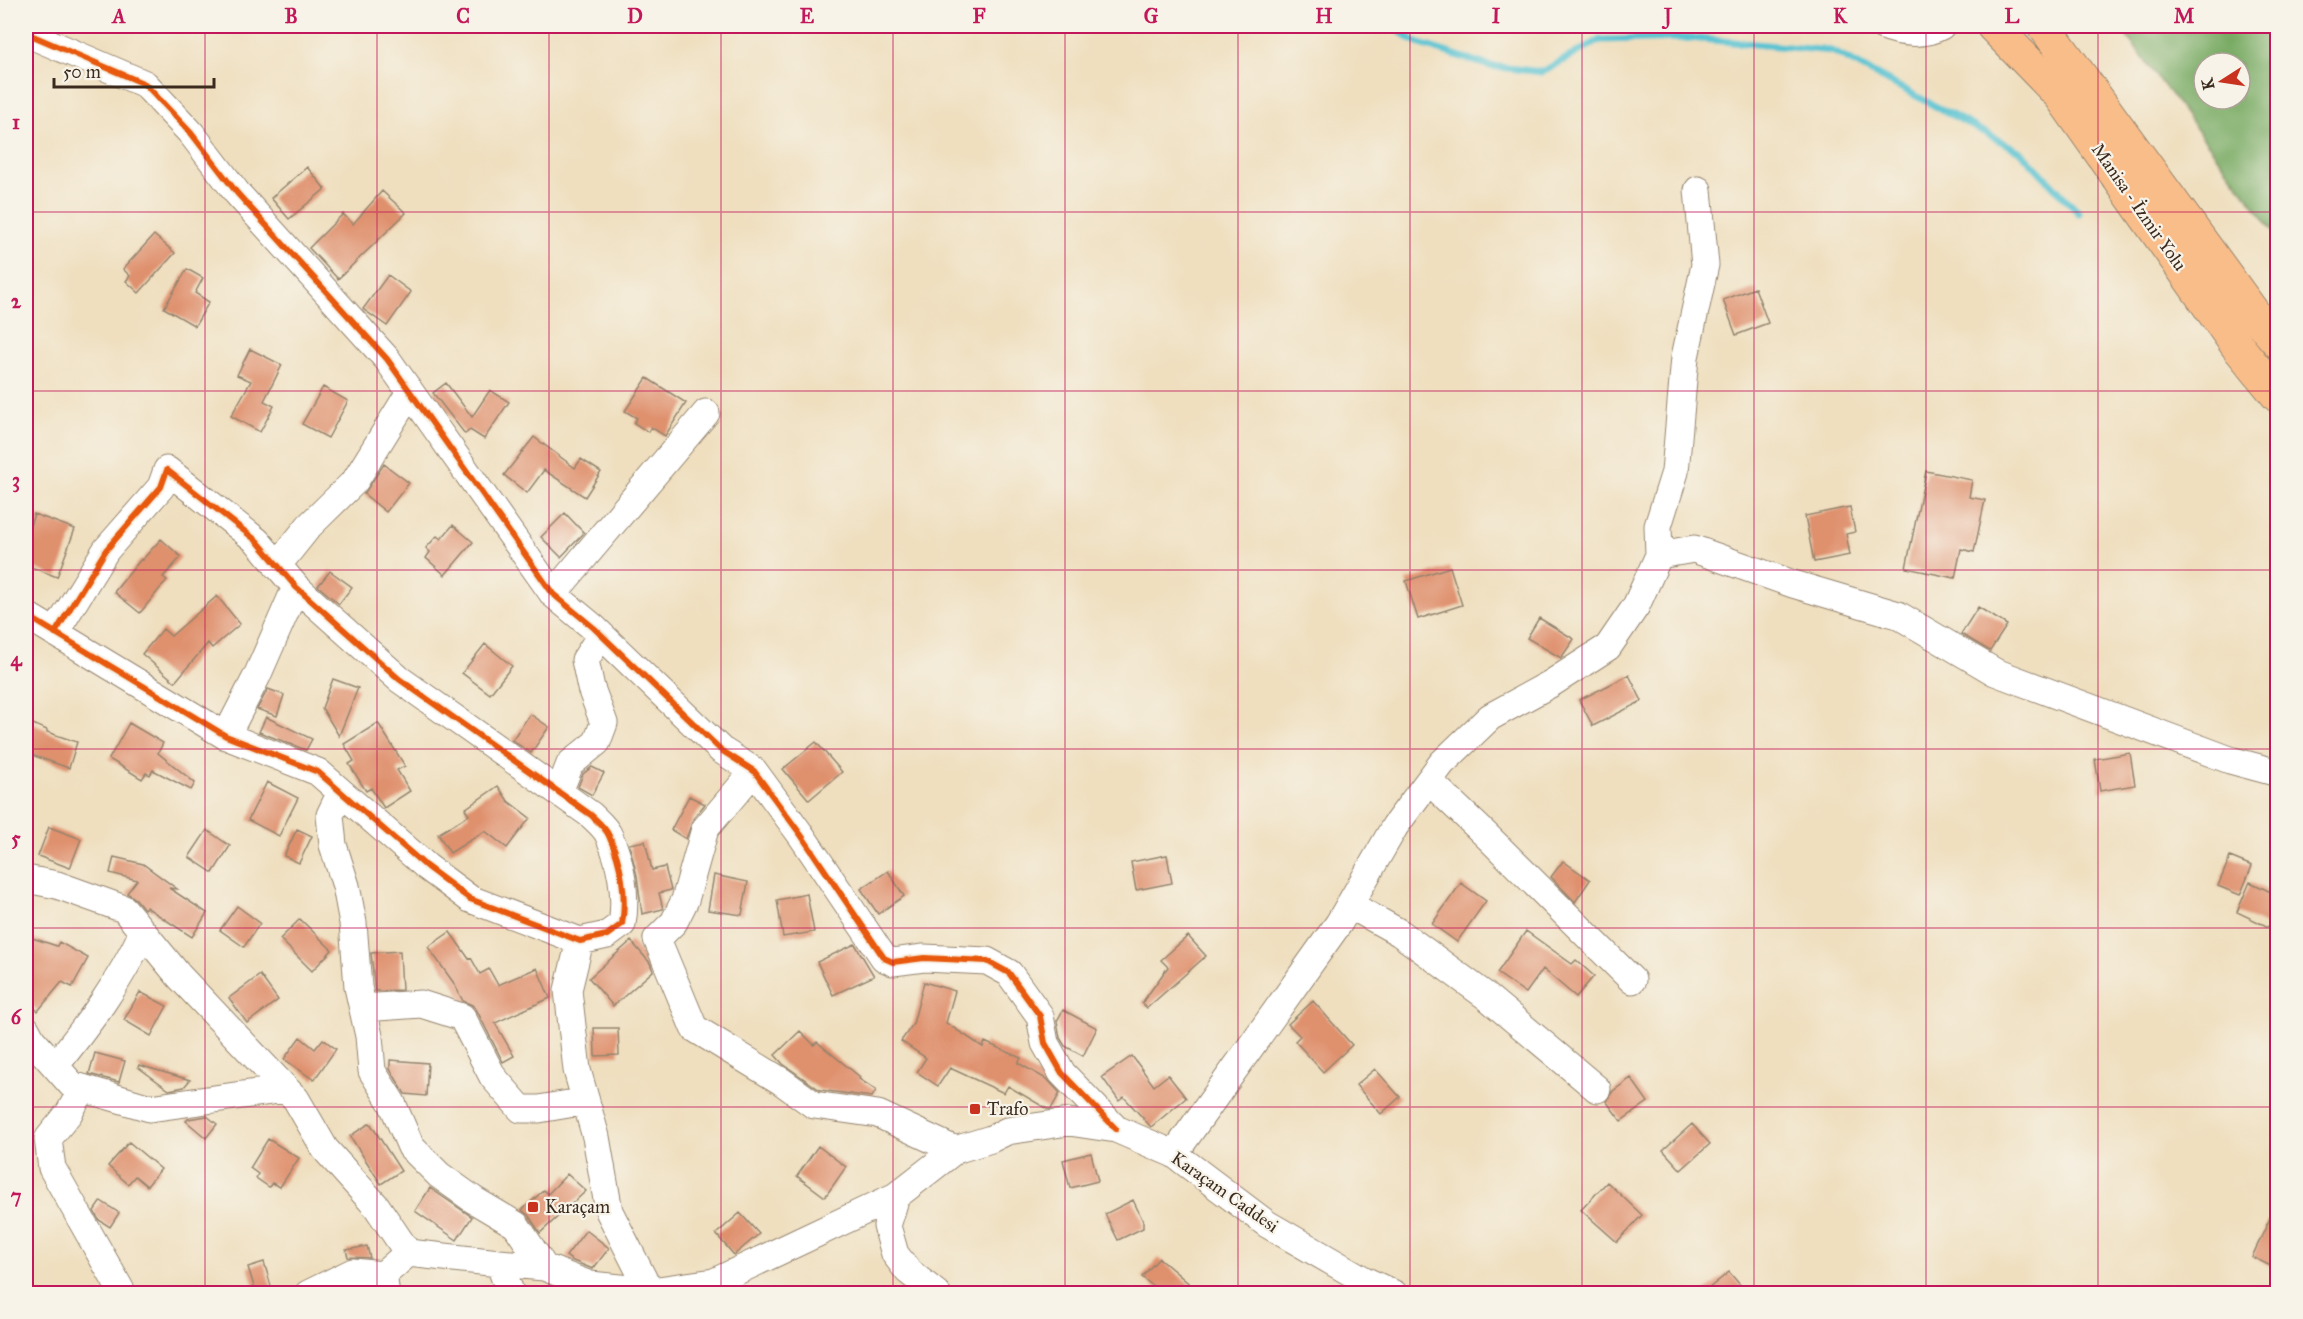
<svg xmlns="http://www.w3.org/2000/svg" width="2303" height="1319" viewBox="0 0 2303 1319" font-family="'IM FELL Great Primer',serif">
<rect width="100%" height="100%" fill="#f7f3e8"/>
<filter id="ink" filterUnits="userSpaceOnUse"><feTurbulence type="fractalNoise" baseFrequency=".0167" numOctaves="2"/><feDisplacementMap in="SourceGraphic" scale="12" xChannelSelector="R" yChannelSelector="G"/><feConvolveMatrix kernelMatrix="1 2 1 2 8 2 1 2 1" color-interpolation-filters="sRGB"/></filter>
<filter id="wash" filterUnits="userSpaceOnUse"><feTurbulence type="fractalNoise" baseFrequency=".008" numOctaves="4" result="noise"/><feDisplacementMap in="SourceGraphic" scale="24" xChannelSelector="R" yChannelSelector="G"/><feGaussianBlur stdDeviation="1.35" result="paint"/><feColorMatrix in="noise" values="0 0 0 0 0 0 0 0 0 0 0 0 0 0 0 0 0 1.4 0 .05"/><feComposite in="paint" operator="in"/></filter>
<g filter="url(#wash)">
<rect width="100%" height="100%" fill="#efdfbf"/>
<path fill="#78aa64" stroke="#5a6a41" stroke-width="1.5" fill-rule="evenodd" d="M 2119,26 L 2277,26 L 2277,236 ZM 2204,63 L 2240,63 L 2240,99 L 2204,99 Z"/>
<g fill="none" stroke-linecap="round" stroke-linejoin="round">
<path stroke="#58c3d2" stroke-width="7" d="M 1392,26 L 1417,43 L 1490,66 L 1542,72 L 1600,40 L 1689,38 L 1832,51 L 2021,152 L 2079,213"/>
</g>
<g id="blocks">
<path fill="#df906d" d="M 307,167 L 325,189 L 289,219 L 271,198 Z
M 382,191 L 406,213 L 338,279 L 309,248 L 343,214 L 353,224 Z
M 154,235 L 175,253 L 139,293 L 126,281 L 130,276 L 123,269 Z
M 187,269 L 203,278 L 195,293 L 209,302 L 195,326 L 164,308 Z
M 388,275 L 411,292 L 387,326 L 363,309 Z
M 1755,288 L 1768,323 L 1736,335 L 1723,300 Z
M 250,349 L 282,365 L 264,401 L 274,406 L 260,432 L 231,416 L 251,381 L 237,375 Z
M 647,378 L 686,403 L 665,436 L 651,427 L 648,432 L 634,423 L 637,418 L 625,411 Z
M 446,383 L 472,417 L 490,390 L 509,402 L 484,439 L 470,430 L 465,434 L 433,393 Z
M 323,387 L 348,401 L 328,438 L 302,424 Z
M 534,437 L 575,468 L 581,459 L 601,472 L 585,497 L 544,470 L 527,493 L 504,475 Z
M 384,464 L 409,483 L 386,512 L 364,494 Z
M 1926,471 L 1972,480 L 1969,497 L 1985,500 L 1974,552 L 1961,549 L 1955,578 L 1906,568 Z
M 1850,507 L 1855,532 L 1846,534 L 1850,555 L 1814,562 L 1805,516 Z
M 565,513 L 584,533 L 561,557 L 541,537 Z
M 34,514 L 75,529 L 57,577 L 26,565 L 26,537 Z
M 453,525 L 473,542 L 445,575 L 426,558 L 430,552 L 426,548 L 437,536 L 441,539 Z
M 161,539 L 181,557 L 163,577 L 167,580 L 140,613 L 114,592 L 141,559 L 142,560 Z
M 1450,567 L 1462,605 L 1418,619 L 1406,581 Z
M 330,571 L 352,587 L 339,604 L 318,586 Z
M 217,596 L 240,624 L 212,648 L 208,643 L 175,682 L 142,654 L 163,629 L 171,636 Z
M 1978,607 L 2007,625 L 1990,651 L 1961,634 Z
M 1539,618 L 1574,639 L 1561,658 L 1527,638 Z
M 485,644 L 512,666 L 490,694 L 462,673 Z
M 1629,675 L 1642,701 L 1593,726 L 1579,700 Z
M 333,679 L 358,688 L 339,736 L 322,708 Z
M 268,689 L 284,695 L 277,716 L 257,709 Z
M 530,714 L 549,727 L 531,753 L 512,740 Z
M 266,717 L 312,739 L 306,750 L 259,732 Z
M 26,721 L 47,730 L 47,732 L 77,742 L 69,768 L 26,753 Z
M 129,723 L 163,743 L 158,753 L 195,783 L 191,790 L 153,770 L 150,775 L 146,773 L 142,779 L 109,759 Z
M 378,723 L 405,766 L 397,770 L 410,791 L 384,808 L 371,788 L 366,791 L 349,764 L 354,761 L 344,744 Z
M 816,742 L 842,772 L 809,800 L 783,769 Z
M 2130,753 L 2135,785 L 2100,791 L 2095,759 Z
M 592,767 L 604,773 L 592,795 L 578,787 L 583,774 Z
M 267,782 L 298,798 L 279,836 L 248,820 Z
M 498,786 L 508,801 L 530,818 L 507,848 L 485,831 L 450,853 L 438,834 L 469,815 L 465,809 Z
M 689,796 L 705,804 L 693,819 L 686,839 L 671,830 Z
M 49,827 L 81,839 L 70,868 L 38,856 Z
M 297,829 L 312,836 L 299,863 L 284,856 Z
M 207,830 L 230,846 L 213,873 L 189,857 Z
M 645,841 L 652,870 L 665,867 L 671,890 L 659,893 L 663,909 L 642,914 L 637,876 L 629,844 Z
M 1167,855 L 1172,883 L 1136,890 L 1131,862 Z
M 114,857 L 143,864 L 177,889 L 169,888 L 207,913 L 192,937 L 146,907 L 144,909 L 136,899 L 127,893 L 137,880 L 110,873 Z
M 2230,857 L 2252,866 L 2240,895 L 2218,886 Z
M 1563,861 L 1590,880 L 1575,902 L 1551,877 Z
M 888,871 L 904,896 L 878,914 L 861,889 Z
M 714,875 L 748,882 L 742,915 L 708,910 Z
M 2250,882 L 2277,895 L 2277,931 L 2237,912 Z
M 1461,883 L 1486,901 L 1457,942 L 1432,924 Z
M 807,894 L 814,932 L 783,937 L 777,900 Z
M 237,906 L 260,923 L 244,947 L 220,930 Z
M 300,919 L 332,950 L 312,971 L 280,939 Z
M 1526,931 L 1572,964 L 1576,960 L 1594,976 L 1576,997 L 1543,969 L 1526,993 L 1497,973 Z
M 450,932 L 469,959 L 471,958 L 480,974 L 489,969 L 498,985 L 537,968 L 550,998 L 495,1023 L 514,1056 L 503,1062 L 476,1009 L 472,1005 L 463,1001 L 453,982 L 428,947 Z
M 26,936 L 57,946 L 59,942 L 88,958 L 72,987 L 62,982 L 38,1011 L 26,1001 Z
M 1188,936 L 1206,956 L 1147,1008 L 1142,1003 L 1168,967 L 1161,960 Z
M 631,941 L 650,963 L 653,971 L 613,1006 L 589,978 Z
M 855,944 L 874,976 L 833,995 L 817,962 Z
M 400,951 L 402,990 L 375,991 L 371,953 Z
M 260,975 L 278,1000 L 247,1023 L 229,998 Z
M 924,982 L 955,991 L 946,1023 L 983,1047 L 985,1042 L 1021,1058 L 1018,1063 L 1048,1080 L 1060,1093 L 1051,1109 L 1047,1109 L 1008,1086 L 1004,1093 L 950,1068 L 938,1086 L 917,1072 L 926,1058 L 901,1041 L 913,1024 Z
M 140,992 L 167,1006 L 151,1036 L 124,1020 Z
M 1313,1001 L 1352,1045 L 1323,1072 L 1295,1041 L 1300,1036 L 1288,1024 Z
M 1063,1010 L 1097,1028 L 1083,1056 L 1065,1046 L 1060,1038 L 1057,1021 Z
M 594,1028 L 618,1028 L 619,1055 L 595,1056 Z
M 800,1031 L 814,1045 L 817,1042 L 860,1077 L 859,1079 L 876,1090 L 872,1097 L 820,1090 L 783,1064 L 775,1055 Z
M 300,1037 L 315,1049 L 323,1039 L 336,1049 L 314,1080 L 284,1059 Z
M 95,1053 L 125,1061 L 119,1082 L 89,1074 Z
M 1132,1056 L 1154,1086 L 1168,1075 L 1186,1098 L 1151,1127 L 1124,1097 L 1119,1101 L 1102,1077 Z
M 390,1060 L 428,1063 L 426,1096 L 405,1094 L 390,1069 Z
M 139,1065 L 190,1080 L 184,1087 L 169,1090 L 138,1067 Z
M 1375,1069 L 1400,1097 L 1381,1114 L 1356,1085 Z
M 1631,1078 L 1648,1102 L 1621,1121 L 1606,1101 L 1613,1091 Z
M 207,1116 L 217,1124 L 206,1138 L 186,1121 L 188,1119 Z
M 370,1123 L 401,1171 L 381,1184 L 350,1136 Z
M 1692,1124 L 1710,1144 L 1681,1170 L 1663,1150 Z
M 268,1139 L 299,1158 L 280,1187 L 272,1183 L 269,1187 L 256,1178 L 258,1174 L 250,1168 Z
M 129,1142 L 161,1169 L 147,1186 L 135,1176 L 128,1184 L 108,1166 Z
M 818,1146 L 846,1167 L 825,1197 L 797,1176 Z
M 1091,1153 L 1098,1181 L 1070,1188 L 1063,1160 Z
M 567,1174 L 586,1191 L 540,1233 L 529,1216 L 522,1210 L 544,1190 L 548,1194 Z
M 1607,1182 L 1642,1215 L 1617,1242 L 1581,1210 Z
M 430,1188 L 472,1217 L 457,1240 L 415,1211 Z
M 1133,1200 L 1143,1221 L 1143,1228 L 1118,1240 L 1105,1214 Z
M 101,1201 L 119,1213 L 110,1227 L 99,1220 L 94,1211 Z
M 2277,1203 L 2277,1269 L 2252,1257 Z
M 740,1213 L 759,1234 L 734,1255 L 716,1234 Z
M 586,1230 L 609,1248 L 593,1269 L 573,1261 L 566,1256 Z
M 367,1246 L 370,1258 L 348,1257 L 346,1250 Z
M 1159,1258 L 1200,1293 L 1161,1293 L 1142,1277 Z
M 264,1262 L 273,1293 L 256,1293 L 248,1267 Z
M 1729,1272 L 1747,1293 L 1703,1293 Z"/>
</g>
</g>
<g filter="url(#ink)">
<use href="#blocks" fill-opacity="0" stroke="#95846e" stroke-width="1.5"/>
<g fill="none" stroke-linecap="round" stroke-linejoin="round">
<defs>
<path id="minor" d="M 1883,26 C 1901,33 1923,36 1941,26
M 26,33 L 145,84 L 191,133 L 237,193 L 387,359 L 553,594 L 594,628 L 721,750 L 754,771 L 801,835 L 884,958 L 893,962 L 924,958 L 987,961 L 1009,973 L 1040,1016 L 1045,1043 L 1062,1073 L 1116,1129
M 1659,555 L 1658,526 L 1675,472 L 1685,357 L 1705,265 L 1698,190
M 277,566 L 309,526 L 355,481 L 410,392
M 553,594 L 706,413
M 26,615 L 226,736 L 318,772 L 427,867 L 470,899 L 580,941 L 607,935 L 622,924 C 627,896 621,862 609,836 C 606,828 597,821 591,815 L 399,679 L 296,587 L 257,541 L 167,470 L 161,487 L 106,550 L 55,633
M 226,736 L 257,676 L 296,587
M 754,771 L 705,829 L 685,900 L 674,922 L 657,939 L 694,1028 L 781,1081 L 814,1105 L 878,1114 L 955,1150
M 1429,781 L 1486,835 L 1632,980
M 341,792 L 330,815 L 333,845 L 346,886 L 353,923 L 358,987 L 369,1036 L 372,1071 L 392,1103 L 411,1147 L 439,1175 L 474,1200 L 516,1225 L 544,1267
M 559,792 L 570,764 L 597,742 L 604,723 L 591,688 L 585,660 L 601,635
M 26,879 L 57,885 L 124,909 L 179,976 L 286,1089
M 1350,905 L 1400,933 L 1486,996 L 1597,1089
M 580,941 L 568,990 L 577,1070 L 596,1137 L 609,1211 L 651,1294
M 363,1008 L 421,1004 L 462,1017 L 493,1077 L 521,1109 L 539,1109 L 586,1101
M 26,1029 L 32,1040 L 72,1085 L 150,1108 L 286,1089 L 296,1099 L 325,1149 L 377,1207 L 408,1253 L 383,1275 L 386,1294
M 55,1066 C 90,1022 119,984 143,932
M 83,1088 L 69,1113 L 48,1139 L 52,1168 L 123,1294
M 1174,1154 L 1339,923 L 1395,826 L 1442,763 L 1490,717 L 1552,683 L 1608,647 L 1636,606 L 1659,555 L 1694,549 L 1793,584 L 1898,615 L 1995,672 L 2230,760 L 2278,773
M 896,1196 L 887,1226 L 895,1254 L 908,1271 L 937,1294
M 408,1253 L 499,1263 L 511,1294
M 499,1263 L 544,1267 L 590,1285 L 651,1291 L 714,1282 L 896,1196 L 955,1150 L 991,1139 L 1007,1131 L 1069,1122 L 1116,1129 L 1174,1154 L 1267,1224 L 1364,1280 L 1394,1294
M 308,1294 L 353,1272 L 383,1275"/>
<path id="highway" d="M 1993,26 L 2060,95 L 2238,347 L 2278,396
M 2044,26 L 2257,318 L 2278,342"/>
</defs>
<use href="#minor" stroke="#95846e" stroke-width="29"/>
<use href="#highway" stroke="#95846e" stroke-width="35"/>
<use href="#minor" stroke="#fff" stroke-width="27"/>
<use href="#highway" stroke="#f9bd89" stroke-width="33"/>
<defs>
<path id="cycleway" d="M 26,33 L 145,84 L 191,133 L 237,193 L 387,359 L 553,594 L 594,628 L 721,750 L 754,771 L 801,835 L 884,958 L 893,962 L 924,958 L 987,961 L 1009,973 L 1040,1016 L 1045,1043 L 1062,1073 L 1116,1129
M 26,615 L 226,736 L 318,772 L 427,867 L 470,899 L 580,941 L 607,935 L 622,924 C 627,896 621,862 609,836 C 606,828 597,821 591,815 L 399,679 L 296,587 L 257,541 L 167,470 L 161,487 L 106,550 L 55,633"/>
</defs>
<use href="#cycleway" stroke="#f7f3e8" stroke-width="10"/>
<use href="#cycleway" stroke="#e8590c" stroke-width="6"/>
</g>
</g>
<path fill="none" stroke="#c2185b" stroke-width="1.5" stroke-opacity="0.55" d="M 205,26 L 205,1294M 377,26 L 377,1294M 549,26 L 549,1294M 721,26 L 721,1294M 893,26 L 893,1294M 1065,26 L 1065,1294M 1238,26 L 1238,1294M 1410,26 L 1410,1294M 1582,26 L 1582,1294M 1754,26 L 1754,1294M 1926,26 L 1926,1294M 2098,26 L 2098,1294M 26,212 L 2278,212M 26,391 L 2278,391M 26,570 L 2278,570M 26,749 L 2278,749M 26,928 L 2278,928M 26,1107 L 2278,1107"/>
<g fill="#c8321e" stroke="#f7f3e8" stroke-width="2">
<rect x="969" y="1103" width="12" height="12" rx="3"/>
<rect x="527" y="1201" width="12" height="12" rx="3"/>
</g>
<g text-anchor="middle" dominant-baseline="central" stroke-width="4.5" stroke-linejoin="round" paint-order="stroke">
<g font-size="18" fill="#3b2a1e" stroke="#f7f3e8">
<text transform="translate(2139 207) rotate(55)">Manisa - İzmir Yolu</text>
<text transform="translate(1225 1192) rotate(35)">Karaçam Caddesi</text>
</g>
<g font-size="18" fill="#3b2a1e" stroke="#f7f3e8" text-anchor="start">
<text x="987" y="1109">Trafo</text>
<text x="545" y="1207">Karaçam</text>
</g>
</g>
<rect width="2303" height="1319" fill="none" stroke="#f7f3e8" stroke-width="66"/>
<g transform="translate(2222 81) rotate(258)"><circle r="28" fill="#f7f3e8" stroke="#aca397" stroke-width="1.5"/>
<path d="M0-4.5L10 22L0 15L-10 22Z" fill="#c8321e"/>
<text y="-9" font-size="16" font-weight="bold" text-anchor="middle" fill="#3b2a1e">K</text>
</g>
<path d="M54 78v9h160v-9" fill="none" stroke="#3b2a1e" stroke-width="3"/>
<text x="63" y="78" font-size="18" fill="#3b2a1e" stroke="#f7f3e8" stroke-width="4.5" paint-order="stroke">50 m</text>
<rect x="33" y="33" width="2237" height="1253" fill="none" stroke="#c2185b" stroke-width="2"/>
<g font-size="20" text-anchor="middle" font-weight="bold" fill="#c2185b">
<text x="119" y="23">A</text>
<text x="291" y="23">B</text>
<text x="463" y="23">C</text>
<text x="635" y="23">D</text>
<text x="807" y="23">E</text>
<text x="979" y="23">F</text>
<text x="1151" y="23">G</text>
<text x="1324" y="23">H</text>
<text x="1496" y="23">I</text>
<text x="1668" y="23">J</text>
<text x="1840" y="23">K</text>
<text x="2012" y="23">L</text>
<text x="2184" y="23">M</text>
<text x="16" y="129">1</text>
<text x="16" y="308">2</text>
<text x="16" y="487">3</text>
<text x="16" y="666">4</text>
<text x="16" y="845">5</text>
<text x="16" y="1024">6</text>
<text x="16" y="1203">7</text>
</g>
</svg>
